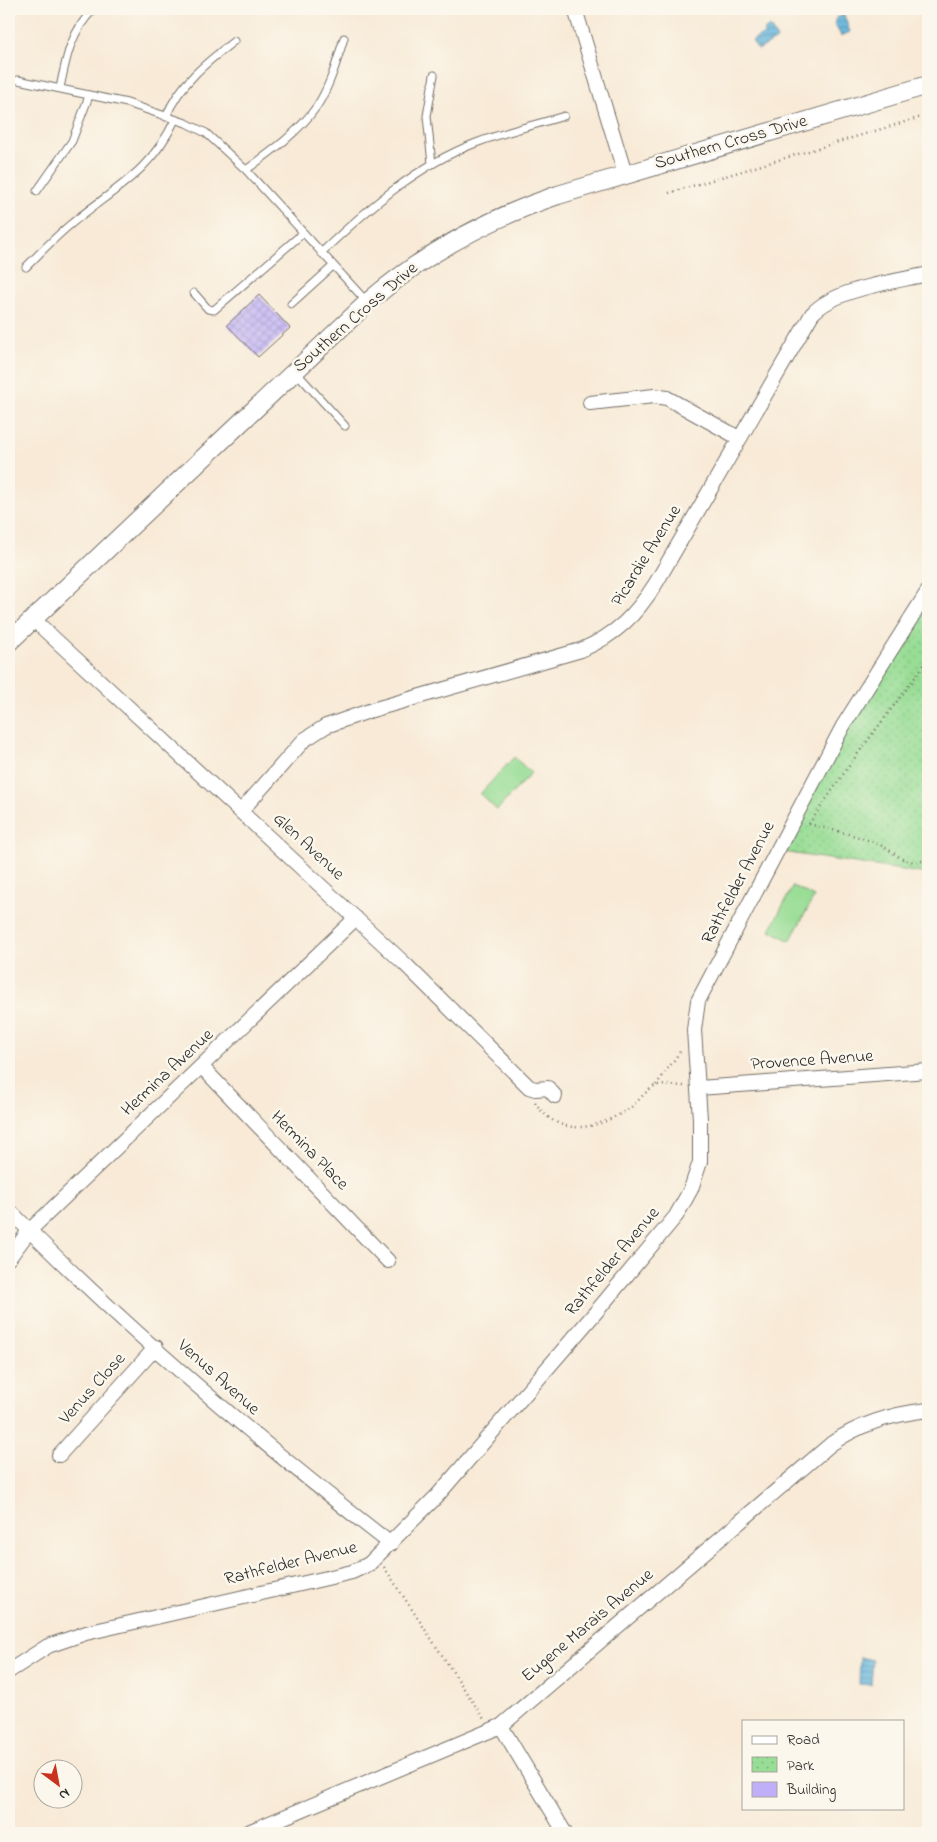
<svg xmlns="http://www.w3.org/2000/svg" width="937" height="1842" viewBox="0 0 937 1842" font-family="'Indie Flower',sans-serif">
<defs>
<pattern id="park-dots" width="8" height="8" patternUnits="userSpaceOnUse" patternTransform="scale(1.25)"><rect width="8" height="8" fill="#98dd95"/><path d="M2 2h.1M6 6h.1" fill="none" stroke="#83be81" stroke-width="1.8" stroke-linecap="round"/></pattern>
<pattern id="water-rules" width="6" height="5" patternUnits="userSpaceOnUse" patternTransform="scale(1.25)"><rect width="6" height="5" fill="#5fb3db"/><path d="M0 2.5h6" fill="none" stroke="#4f92b2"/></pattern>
<pattern id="building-cross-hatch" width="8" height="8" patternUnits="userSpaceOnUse" patternTransform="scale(1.25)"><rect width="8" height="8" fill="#beaff8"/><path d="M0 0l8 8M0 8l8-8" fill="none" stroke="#9b8fc9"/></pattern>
</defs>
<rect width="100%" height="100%" fill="#fbf7ec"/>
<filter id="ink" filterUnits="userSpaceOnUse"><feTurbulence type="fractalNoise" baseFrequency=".02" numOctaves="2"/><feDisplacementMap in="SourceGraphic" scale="10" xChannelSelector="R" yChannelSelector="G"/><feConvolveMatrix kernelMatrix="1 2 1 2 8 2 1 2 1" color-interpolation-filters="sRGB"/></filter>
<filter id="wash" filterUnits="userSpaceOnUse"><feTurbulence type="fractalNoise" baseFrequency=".0096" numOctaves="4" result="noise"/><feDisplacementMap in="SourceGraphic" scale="20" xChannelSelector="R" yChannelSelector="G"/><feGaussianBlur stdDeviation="1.12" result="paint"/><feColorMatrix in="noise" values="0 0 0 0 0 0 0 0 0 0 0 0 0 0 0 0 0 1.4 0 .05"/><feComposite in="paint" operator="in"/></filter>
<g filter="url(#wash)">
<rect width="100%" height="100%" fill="#f8ead7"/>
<path fill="url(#park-dots)" stroke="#628460" d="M 928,591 L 928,874 L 789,853 L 778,850 Z"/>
<path fill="#98dd95" stroke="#628460" d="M 514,757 L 531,773 L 497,810 L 480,794 Z
M 793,886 L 814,897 L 790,941 L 770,930 Z"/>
<path fill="url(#water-rules)" stroke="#456f83" d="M 844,15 L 850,32 L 841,36 L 834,23 L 836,18 Z
M 770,27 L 777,39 L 758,50 L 752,41 L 764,34 L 765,30 Z
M 860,1657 L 873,1660 L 871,1685 L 859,1684 Z"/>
<g id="blocks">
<path fill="url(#building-cross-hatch)" d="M 259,295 L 290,328 L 258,357 L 227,325 Z"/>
</g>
</g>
<g filter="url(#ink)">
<use href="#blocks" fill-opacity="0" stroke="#736e67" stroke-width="1"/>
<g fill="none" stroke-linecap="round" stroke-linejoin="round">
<defs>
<path id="service" d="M 18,80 L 127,103 L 186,123 L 206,133 L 246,170 L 367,302
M 60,88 C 66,58 71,31 94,9
M 166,117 C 179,84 207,62 234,41
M 432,164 L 427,116 L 434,75
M 246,170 C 271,152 299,132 317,106 C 330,86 337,61 344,38
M 37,191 L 72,141 L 89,96
M 321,253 C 366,210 417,165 476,143 C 504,132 535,125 564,116
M 26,267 C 41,252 55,237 71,224 C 113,189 150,173 175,120
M 194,293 L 208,309 L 214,310 L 303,233
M 291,304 L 333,266
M 295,371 L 345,426"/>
<path id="minor" d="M 575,9 L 625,174
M 590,403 L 654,396 L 667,398 L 739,438
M 33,619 L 405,964 L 529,1087 L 535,1089 L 548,1088 L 555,1096
M 242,810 L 304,740 L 326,726 L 372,710 L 581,650 C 616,635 636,615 656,583 L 812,314 C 836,288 894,282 928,274
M 202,1067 L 388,1261
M 699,1088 L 928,1071
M 9,1210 C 127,1330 258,1441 391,1544
M 9,1258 L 29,1231 L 356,918
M 59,1455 L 156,1347
M 9,1671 L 48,1646 L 86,1633 L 327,1578 L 352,1572 L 369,1564 L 437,1496 L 596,1312 L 676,1216 L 691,1189 L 700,1162 L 700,1119 L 694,1030 L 698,1001 L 843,726 L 928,591
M 501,1726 L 565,1833
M 246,1833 L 501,1726 L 831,1444 C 860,1423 892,1414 928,1410"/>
<path id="tertiary" d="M 9,642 L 368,302 C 425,253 487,219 558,195 L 928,85"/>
</defs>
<use href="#service" stroke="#736e67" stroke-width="9"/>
<use href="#minor" stroke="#736e67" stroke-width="16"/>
<use href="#tertiary" stroke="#736e67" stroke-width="20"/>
<path stroke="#736e67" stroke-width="2.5" stroke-dasharray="1 4" stroke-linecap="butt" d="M 669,193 L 928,115
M 809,824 L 856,756 L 928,660
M 809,824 C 832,830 857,835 878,844 C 901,854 899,866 928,860
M 656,1085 L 682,1049
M 535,1102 C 559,1140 598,1129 630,1108 C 639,1101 646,1090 656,1085 L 684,1086
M 384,1567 L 484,1719"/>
<use href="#service" stroke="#fff" stroke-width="7"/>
<use href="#minor" stroke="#fff" stroke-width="14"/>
<use href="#tertiary" stroke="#fff" stroke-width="18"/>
</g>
</g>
<g text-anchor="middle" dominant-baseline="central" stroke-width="5" stroke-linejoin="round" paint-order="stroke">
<g font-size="18" fill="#2b2b2b" stroke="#fbf7ec">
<text transform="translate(731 143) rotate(-16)">Southern Cross Drive</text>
<text transform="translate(356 318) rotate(-41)">Southern Cross Drive</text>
<text transform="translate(647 556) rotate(-58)">Picardie Avenue</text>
<text transform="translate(308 847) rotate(43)">Glen Avenue</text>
<text transform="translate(739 883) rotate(-62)">Rathfelder Avenue</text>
<text transform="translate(812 1061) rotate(-4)">Provence Avenue</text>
<text transform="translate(168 1073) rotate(-43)">Hermina Avenue</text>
<text transform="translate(309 1151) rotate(46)">Hermina Place</text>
<text transform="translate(613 1262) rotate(-50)">Rathfelder Avenue</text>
<text transform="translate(218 1378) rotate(42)">Venus Avenue</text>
<text transform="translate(93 1389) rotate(-48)">Venus Close</text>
<text transform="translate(291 1564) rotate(-14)">Rathfelder Avenue</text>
<text transform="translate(588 1626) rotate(-40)">Eugene Marais Avenue</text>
</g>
</g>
<rect width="937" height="1842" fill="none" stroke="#fbf7ec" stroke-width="30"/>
<rect x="742" y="1720" width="162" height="90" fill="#fbf7ec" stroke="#a8a59f"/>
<rect x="752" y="1736" width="25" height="8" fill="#ffffff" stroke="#a8a59f"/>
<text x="787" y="1744" font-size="15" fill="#2b2b2b">Road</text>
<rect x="752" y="1757" width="25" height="15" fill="url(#park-dots)" stroke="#a8a59f"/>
<text x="787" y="1770" font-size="15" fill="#2b2b2b">Park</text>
<rect x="752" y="1782" width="25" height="15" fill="#beaff8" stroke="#a8a59f"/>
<text x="787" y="1794" font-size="15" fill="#2b2b2b">Building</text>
<g transform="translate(58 1784) rotate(148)"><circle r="24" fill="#fbf7ec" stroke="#a8a59f"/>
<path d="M0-4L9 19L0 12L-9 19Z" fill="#c8321e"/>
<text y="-8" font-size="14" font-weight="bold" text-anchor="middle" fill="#2b2b2b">N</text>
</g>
</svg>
